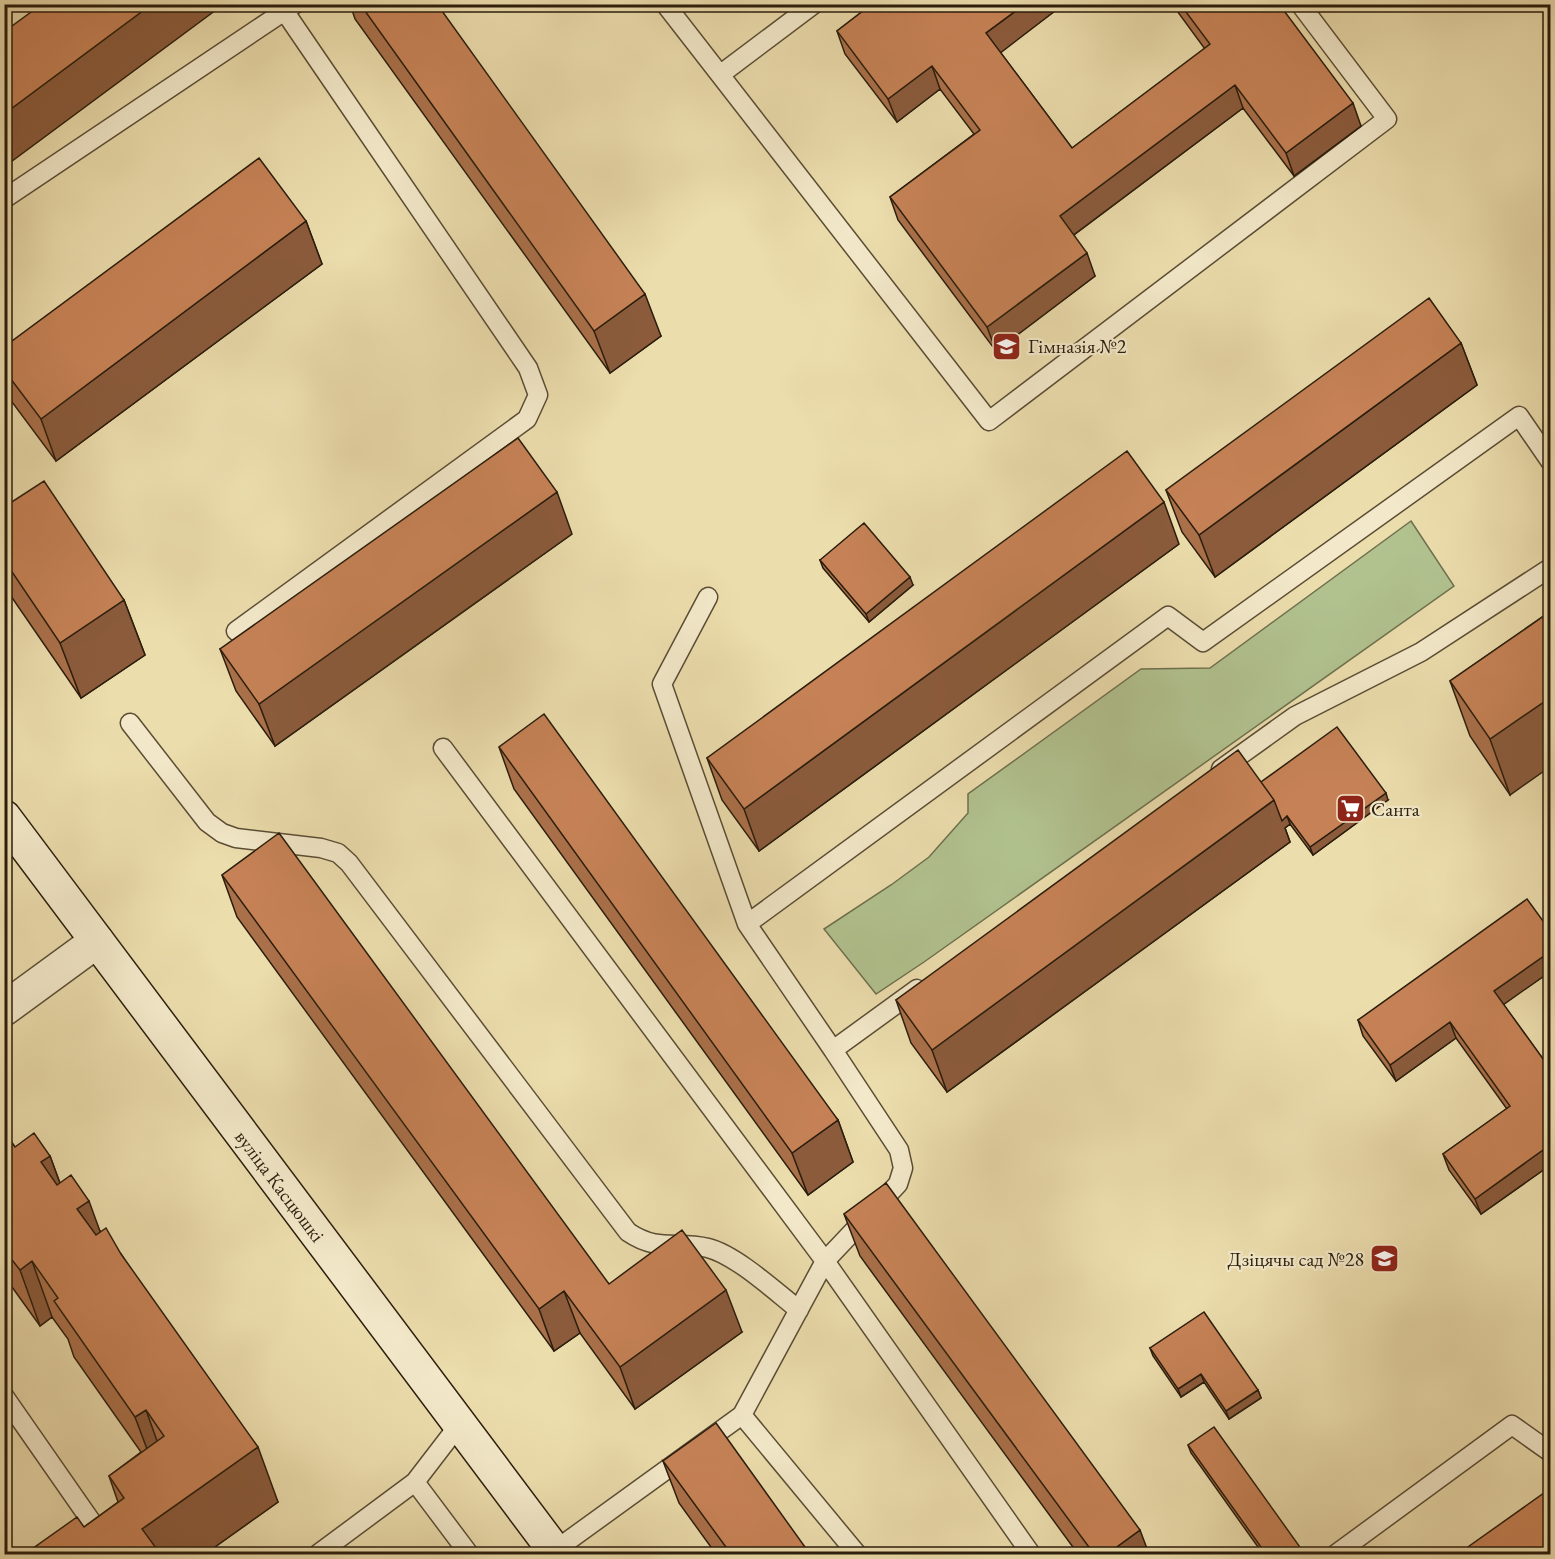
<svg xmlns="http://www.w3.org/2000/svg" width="1555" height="1559" viewBox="0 0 1555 1559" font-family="'EB Garamond',serif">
<rect width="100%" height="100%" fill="#ecddad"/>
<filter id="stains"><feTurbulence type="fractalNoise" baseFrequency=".00333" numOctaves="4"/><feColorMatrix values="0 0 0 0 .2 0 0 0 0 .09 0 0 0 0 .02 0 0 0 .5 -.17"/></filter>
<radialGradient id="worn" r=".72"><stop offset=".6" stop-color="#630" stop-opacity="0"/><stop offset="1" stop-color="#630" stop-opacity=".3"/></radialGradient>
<path fill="#b1c28f" stroke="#6e704e" stroke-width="1.5" d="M 1411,521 L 1454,586 L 924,962 L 876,994 L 824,929 L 891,885 L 929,857 L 968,813 L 968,794 L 1141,669 L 1210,668 Z"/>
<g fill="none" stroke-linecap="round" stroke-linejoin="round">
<defs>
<path id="lane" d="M 665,4 L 989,421 L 1387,119 L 1300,4
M 721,74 L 814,4
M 4,199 L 295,4
M 708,597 L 662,684 L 747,924 L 833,1050
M 236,631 L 527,419 L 538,395 L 528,368 L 285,12
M 130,723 L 207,822 L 222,833 L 236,838 L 321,848 L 338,853 L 349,863 L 628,1232 C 659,1253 677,1240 708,1248 C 736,1255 776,1292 799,1310
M 443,748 L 825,1261 L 1031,1554
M 1221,769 L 1295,716 L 1421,652 L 1550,568
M 747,924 L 1168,616 L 1203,642 L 1519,416 L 1550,461
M 4,1396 L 114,1554
M 742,1415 L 857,1554
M 415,1482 L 469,1554
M 554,1551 L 742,1415 L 825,1261 L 898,1184 L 903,1168 L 899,1150 L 833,1050 L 917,989
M 318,1554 L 415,1482 L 458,1426
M 1336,1554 L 1512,1425 L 1550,1452"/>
<path id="street" d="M 4,1009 L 97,941"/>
<path id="secondary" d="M 4,817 L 557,1554"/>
</defs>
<use href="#lane" stroke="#5a4d34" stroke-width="21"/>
<use href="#street" stroke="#5a4d34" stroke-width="36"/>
<use href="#secondary" stroke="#2a1d0c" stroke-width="36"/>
<use href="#lane" stroke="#f3e9ca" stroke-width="18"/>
<use href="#street" stroke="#f3e9ca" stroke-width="33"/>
<use href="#secondary" stroke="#f3e9ca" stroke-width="33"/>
</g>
<path fill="#aa704a" stroke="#2a1d0c" stroke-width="1.5" d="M 350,4 L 437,4 L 661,336 L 610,373 L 355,19 Z
M 872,4 L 1064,4 L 1000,52 L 1072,148 L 1205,49 L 1172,4 L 1279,4 L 1361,126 L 1294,176 L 1243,108 L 1074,235 L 1095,276 L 996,351 L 898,220 L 890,197 L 974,134 L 940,89 L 897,122 L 845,54 L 837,31 Z
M 306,221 L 322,264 L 56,461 L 9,398 L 4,386 L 4,370 Z
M 1461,343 L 1477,385 L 1215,577 L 1182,532 L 1166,490 Z
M 4,507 L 124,600 L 145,655 L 81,698 L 4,586 Z
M 572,534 L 275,746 L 236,691 L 220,649 Z
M 1179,544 L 759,851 L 722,800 L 707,758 Z
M 820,560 L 913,585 L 869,622 L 823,568 Z
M 1551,611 L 1510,795 L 1470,736 L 1450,681 Z
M 499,747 L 838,1120 L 853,1162 L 808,1195 L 514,789 Z
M 1261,782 L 1388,800 L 1313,855 L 1290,824 L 1285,828 L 1290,842 L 947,1092 L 911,1043 L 896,1000 Z
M 222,875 L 609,1284 L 742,1332 L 635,1409 L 580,1333 L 554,1351 L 237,917 Z
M 1551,932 L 1551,971 L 1503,1004 L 1551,1070 L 1551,1168 L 1549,1166 L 1481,1214 L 1449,1170 L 1443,1154 L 1507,1109 L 1456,1038 L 1396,1081 L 1363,1036 L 1358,1020 Z
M 4,1132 L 15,1147 L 50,1156 L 60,1183 L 101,1232 L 121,1254 L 278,1502 L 205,1554 L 34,1554 L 32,1549 L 84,1527 L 118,1502 L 109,1476 L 141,1452 L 74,1357 L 68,1339 L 52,1317 L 40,1326 L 7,1280 L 4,1274 Z
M 844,1214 L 1149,1554 L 1078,1554 L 860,1256 Z
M 1150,1348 L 1258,1390 L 1261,1398 L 1229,1419 L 1204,1382 L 1181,1397 L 1153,1356 Z
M 1188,1445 L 1302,1550 L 1303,1554 L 1263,1554 L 1191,1453 Z
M 663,1461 L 810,1554 L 716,1554 L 679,1503 Z"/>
<path fill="#8b5b3c" stroke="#2a1d0c" stroke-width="1.5" d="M 152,4 L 224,4 L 4,167 L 4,114 Z
M 1025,4 L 1064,4 L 995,57 L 986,33 Z
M 932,66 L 940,89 L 897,122 L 888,99 Z
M 1235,85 L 1243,108 L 1068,239 L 1060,216 Z
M 1353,103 L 1361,126 L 1294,176 L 1286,153 Z
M 306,221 L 322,264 L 56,461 L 41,419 Z
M 1087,253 L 1095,276 L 996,351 L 987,327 Z
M 645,294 L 661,336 L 610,373 L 594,331 Z
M 1461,343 L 1477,385 L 1215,577 L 1199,535 Z
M 557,492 L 572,534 L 275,746 L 259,704 Z
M 1164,502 L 1179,544 L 759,851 L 744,809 Z
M 910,577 L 913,585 L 869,622 L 866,614 Z
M 124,600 L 145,655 L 81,698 L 60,643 Z
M 1551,697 L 1551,766 L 1510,795 L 1490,739 Z
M 1386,793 L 1388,800 L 1313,855 L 1310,847 Z
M 1274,800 L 1287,816 L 1290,824 L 1285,828 L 1290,842 L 947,1092 L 932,1050 Z
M 1551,951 L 1551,971 L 1500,1007 L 1494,991 Z
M 1450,1022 L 1456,1038 L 1396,1081 L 1390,1065 Z
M 838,1120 L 853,1162 L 808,1195 L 792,1153 Z
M 1543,1150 L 1549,1166 L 1481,1214 L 1475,1199 Z
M 50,1156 L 70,1211 L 41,1162 Z
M 89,1201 L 109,1256 L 77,1209 Z
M 32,1261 L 52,1317 L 40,1326 L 20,1270 Z
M 726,1290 L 742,1332 L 635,1409 L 620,1367 Z
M 564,1291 L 580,1333 L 554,1351 L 539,1309 Z
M 1201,1374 L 1204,1382 L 1181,1397 L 1178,1389 Z
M 1258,1390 L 1261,1398 L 1229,1419 L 1226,1411 Z
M 146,1410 L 166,1466 L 156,1473 L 135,1417 Z
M 258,1447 L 278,1502 L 205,1554 L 146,1554 L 142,1529 Z
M 1140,1530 L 1149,1554 L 1107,1554 Z
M 1302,1550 L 1303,1554 L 1295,1554 Z"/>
<path fill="#c68256" stroke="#2a1d0c" stroke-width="1.5" d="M 42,4 L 152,4 L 4,114 L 4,32 Z
M 360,4 L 437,4 L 645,294 L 594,331 Z
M 872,4 L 1025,4 L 986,33 L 1072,148 L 1210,44 L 1180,4 L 1279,4 L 1353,103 L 1286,153 L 1235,85 L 1060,216 L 1087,253 L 987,327 L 890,197 L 980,130 L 932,66 L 888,99 L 837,31 Z
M 259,158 L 306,221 L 41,419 L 4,370 L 4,347 Z
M 1429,298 L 1461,343 L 1199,535 L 1166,490 Z
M 518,438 L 557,492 L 259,704 L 220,649 Z
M 1127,451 L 1164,502 L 744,809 L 707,758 Z
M 44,481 L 124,600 L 60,643 L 4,560 L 4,507 Z
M 864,523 L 910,577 L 866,614 L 820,560 Z
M 1551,611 L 1551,697 L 1490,739 L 1450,681 Z
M 544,714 L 838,1120 L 792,1153 L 499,747 Z
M 1337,727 L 1386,793 L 1310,847 L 1287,816 L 1282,821 L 1274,800 L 1261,782 Z
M 1238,750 L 1274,800 L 932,1050 L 896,1000 Z
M 279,833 L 609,1284 L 682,1230 L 726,1290 L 620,1367 L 564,1291 L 539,1309 L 222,875 Z
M 1527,899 L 1551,932 L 1551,951 L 1494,991 L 1551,1070 L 1551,1161 L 1543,1150 L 1475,1199 L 1443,1154 L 1510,1106 L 1450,1022 L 1390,1065 L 1358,1020 Z
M 4,1132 L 15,1147 L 34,1133 L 50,1156 L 41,1162 L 57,1185 L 71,1175 L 89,1201 L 77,1209 L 96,1235 L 106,1228 L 121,1254 L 258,1447 L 142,1529 L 156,1548 L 146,1554 L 36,1554 L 32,1549 L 77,1517 L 84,1527 L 124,1498 L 109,1476 L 164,1436 L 146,1410 L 135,1417 L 54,1301 L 58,1298 L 32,1261 L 20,1270 L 4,1250 Z
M 886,1183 L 1140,1530 L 1107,1554 L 1094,1554 L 844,1214 Z
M 1204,1312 L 1258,1390 L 1226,1411 L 1201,1374 L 1178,1389 L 1150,1348 Z
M 716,1423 L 810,1554 L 731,1554 L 663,1461 Z
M 1214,1427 L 1302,1550 L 1295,1554 L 1266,1554 L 1188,1445 Z
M 1551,1488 L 1551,1554 L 1458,1554 Z"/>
<defs>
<symbol id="school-square" viewBox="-11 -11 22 22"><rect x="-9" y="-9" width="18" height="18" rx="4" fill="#8f2418" stroke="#f3e9ca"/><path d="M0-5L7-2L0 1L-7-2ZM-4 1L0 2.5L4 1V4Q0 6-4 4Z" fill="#fff"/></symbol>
<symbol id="supermarket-square" viewBox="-11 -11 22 22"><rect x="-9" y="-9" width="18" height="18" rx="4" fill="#8f2418" stroke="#f3e9ca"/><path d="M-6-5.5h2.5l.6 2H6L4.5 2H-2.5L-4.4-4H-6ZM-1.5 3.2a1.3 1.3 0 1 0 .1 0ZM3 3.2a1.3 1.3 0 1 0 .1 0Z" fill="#fff"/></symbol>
</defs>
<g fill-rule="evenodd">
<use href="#school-square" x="990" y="330" width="33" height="33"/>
<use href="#supermarket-square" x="1334" y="792" width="33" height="33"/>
<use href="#school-square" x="1368" y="1242" width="33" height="33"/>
</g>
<g text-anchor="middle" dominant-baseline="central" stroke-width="4.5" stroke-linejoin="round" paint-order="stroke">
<g font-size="20" fill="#2a1d0c" stroke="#f3e9ca" text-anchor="start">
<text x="1028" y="346">Гімназія №2</text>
<text x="1371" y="809">Санта</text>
<text x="1364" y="1259" text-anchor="end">Дзіцячы сад №28</text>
</g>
<g font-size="20" fill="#2a1d0c" stroke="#f3e9ca">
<text transform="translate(280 1186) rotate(53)">вуліца Касцюшкі</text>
</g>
</g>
<rect width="1555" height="1559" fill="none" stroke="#ecddad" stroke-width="24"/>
<rect x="6" y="6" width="1543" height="1547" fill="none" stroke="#2a1d0c" stroke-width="3"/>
<rect x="12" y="12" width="1531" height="1535" fill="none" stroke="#2a1d0c" stroke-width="1.5"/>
<rect width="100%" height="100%" filter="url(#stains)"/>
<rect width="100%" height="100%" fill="url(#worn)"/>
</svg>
